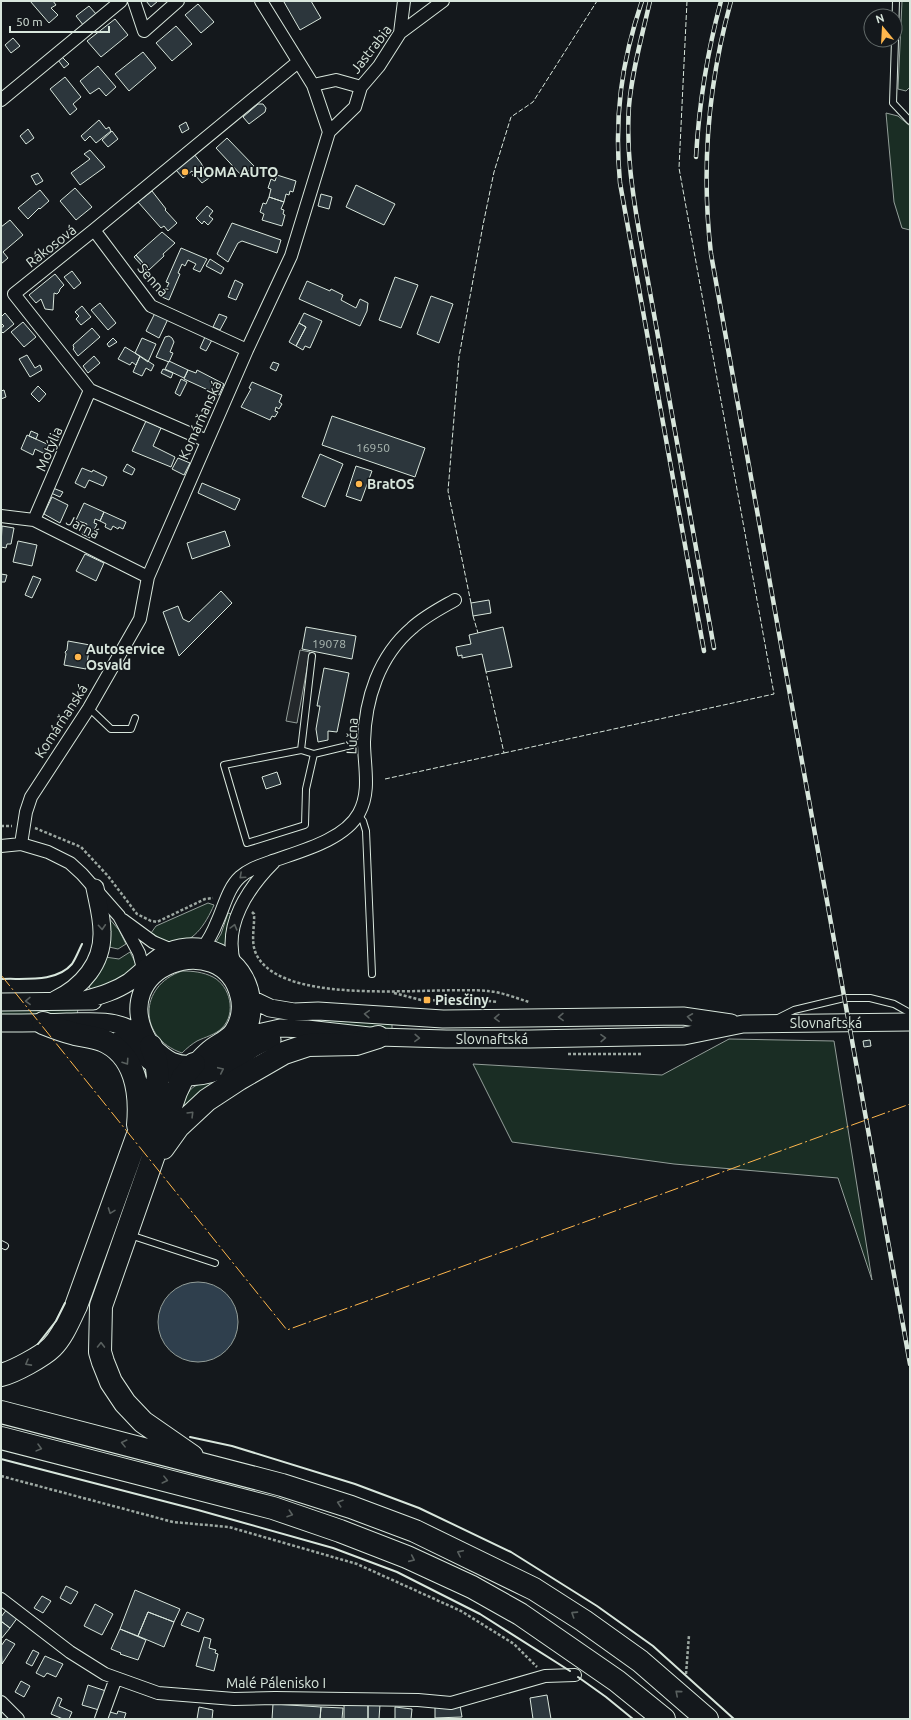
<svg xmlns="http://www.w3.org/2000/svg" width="911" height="1720" viewBox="0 0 911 1720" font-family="Ubuntu,sans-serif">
<rect width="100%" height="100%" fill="#14181c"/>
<path fill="#1a2d24" stroke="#939e99" d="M 902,1 L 910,1 L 910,87 L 906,91 L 898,89 Z
M 886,113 L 898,116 L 910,126 L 910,230 L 902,228 L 894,202 Z
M 208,903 L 214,905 C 206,923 192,948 168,942 C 163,941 157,936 151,933 L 156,926 Z
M 228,913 L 232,914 L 227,928 L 225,946 L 221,948 L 216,942 L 221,934 Z
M 108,917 L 119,930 L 126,944 L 118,949 L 109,947 Z
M 130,952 L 136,964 C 128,978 105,989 90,989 L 89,984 L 105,957 L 119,959 Z
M 182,971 C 193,971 203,972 213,977 C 230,986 237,1013 222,1028 C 215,1035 205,1037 197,1041 C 192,1044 187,1048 182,1053 C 138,1038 138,986 182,971 Z
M 78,1009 L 77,1015 L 1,1015 L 1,1010 Z
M 300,1018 L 392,1024 L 392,1030 L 299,1024 Z
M 729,1039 L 834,1041 L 872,1280 L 838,1178 L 674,1164 L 512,1142 L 473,1064 L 662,1075 Z
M 219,1080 L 177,1119 C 181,1109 186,1089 197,1085 C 204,1082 212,1081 219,1080 Z"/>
<path fill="#24282b" stroke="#939e99" d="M 300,650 L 310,652 L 297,723 L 286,721 Z"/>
<path fill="#2f3f4d" stroke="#939e99" d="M158 1322a40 40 0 1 1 80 0a40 40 0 1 1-80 0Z"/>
<path fill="#2c363c" stroke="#d8e6dc" d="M 30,1 L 53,1 L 56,5 L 51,8 L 58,15 L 49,23 Z
M 146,1 L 158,1 L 151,7 Z
M 286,1 L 311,1 L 321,18 L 300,30 L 284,2 Z
M 198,4 L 214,22 L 201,33 L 185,15 Z
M 89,6 L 97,15 L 84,26 L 76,16 Z
M 115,19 L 128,35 L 101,57 L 87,41 Z
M 176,26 L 192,44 L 172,61 L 156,43 Z
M 13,38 L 20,46 L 11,53 L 5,45 Z
M 143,52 L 156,68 L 129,91 L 115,74 Z
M 62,57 L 69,64 L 64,68 L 58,60 Z
M 98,66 L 116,87 L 106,96 L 99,88 L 90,94 L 80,81 Z
M 65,77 L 81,97 L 73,104 L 77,109 L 70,115 L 50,89 Z
M 258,104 L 263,104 L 266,108 L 265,112 L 249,124 L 243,117 Z
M 99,120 L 106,129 L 109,127 L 111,131 L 96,143 L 90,136 L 85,141 L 81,136 Z
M 186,122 L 189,129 L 182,133 L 179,126 Z
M 28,129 L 34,138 L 26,144 L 20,136 Z
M 112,131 L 118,139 L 108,147 L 102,140 Z
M 227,138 L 254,166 L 242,176 L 216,148 Z
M 90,150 L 105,167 L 80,185 L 71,173 L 90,159 L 84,154 Z
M 194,154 L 201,163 L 209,178 L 202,183 L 196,176 L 194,177 L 192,175 L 194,173 L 192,171 L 183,178 L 176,170 Z
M 38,173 L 43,181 L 36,185 L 31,176 Z
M 277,175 L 296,181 L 293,192 L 290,191 L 289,195 L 286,194 L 284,202 L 269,197 L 271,189 L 268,188 L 271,179 L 275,181 Z
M 356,185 L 395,204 L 384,225 L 346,207 Z
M 75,188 L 92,207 L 76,220 L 60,201 Z
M 40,190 L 49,201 L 40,209 L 39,208 L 28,219 L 18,208 Z
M 152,191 L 166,209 L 165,210 L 177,223 L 168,231 L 164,226 L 161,228 L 138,202 Z
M 321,194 L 332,197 L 329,209 L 318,206 Z
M 269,197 L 284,202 L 281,209 L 284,210 L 283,214 L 285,215 L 282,226 L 262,220 L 264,214 L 260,212 L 263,203 L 266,204 Z
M 207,206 L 213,211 L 209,216 L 213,219 L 208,225 L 204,221 L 202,224 L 196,218 Z
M 10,220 L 23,235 L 3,252 L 8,258 L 1,264 L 1,227 Z
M 232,223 L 281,240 L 277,253 L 242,241 L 238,243 L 228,262 L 217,254 Z
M 162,232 L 175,243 L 163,254 L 164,256 L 149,270 L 136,255 Z
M 181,248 L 207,259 L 200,272 L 193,269 L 196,264 L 188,260 L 185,266 L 182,264 L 178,273 L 180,274 L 169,300 L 162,297 L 169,283 L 166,282 Z
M 136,255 L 149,270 L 147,271 L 134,257 Z
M 210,259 L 224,268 L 221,274 L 206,266 Z
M 72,271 L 81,283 L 74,289 L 64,277 Z
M 55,274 L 64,285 L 60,289 L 59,292 L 57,294 L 54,293 L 53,310 L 45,309 L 41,299 L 36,303 L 29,295 Z
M 395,277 L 418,285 L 401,328 L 379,320 Z
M 235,280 L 243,284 L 236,300 L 228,297 Z
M 307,281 L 330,291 L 331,289 L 343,295 L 341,300 L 356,308 L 360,299 L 368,303 L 367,311 L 360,326 L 299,299 Z
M 431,296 L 453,304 L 439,343 L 417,334 Z
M 100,303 L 116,323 L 108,330 L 91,310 Z
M 82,306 L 91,317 L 81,325 L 76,319 L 79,316 L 75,312 Z
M 5,313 L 14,324 L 3,333 L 1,331 L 1,328 L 4,326 L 1,323 L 1,317 Z
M 155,313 L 168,319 L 159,338 L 146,331 Z
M 304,313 L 322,321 L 310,348 L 305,346 L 303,350 L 296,346 L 306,327 L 299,323 Z
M 219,314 L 227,317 L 220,330 L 213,327 Z
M 23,322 L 36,337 L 24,347 L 11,332 Z
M 299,323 L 306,327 L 296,346 L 289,342 Z
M 92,328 L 100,337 L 78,356 L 73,349 L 74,348 L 73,345 Z
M 169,336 L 172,338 L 174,342 L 170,352 L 173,353 L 169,362 L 156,357 L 165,337 Z
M 205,337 L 212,340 L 206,351 L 200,348 Z
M 113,338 L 117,342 L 109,347 L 107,344 Z
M 142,338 L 156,344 L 148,362 L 135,353 Z
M 125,347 L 140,356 L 136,365 L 132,362 L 130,365 L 118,359 Z
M 27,355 L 35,368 L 40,365 L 42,370 L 30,377 L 19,359 Z
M 94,356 L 100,363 L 88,373 L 83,366 Z
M 140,356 L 154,365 L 151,371 L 146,368 L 142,376 L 133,372 Z
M 169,361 L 188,370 L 184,378 L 165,369 Z
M 273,362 L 279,364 L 276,371 L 270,368 Z
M 163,369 L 173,373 L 171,378 L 161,373 Z
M 188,370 L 196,373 L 197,370 L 224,384 L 219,395 L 184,379 Z
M 181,379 L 187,382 L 180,396 L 175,393 Z
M 252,382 L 282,395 L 279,402 L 282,404 L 279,409 L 276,407 L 275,411 L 278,412 L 275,417 L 272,416 L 270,420 L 241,407 L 251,389 L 249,388 Z
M 38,386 L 46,394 L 39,402 L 31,394 Z
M 4,390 L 6,397 L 1,399 L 1,391 Z
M 332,416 L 425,448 L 415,477 L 322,445 Z
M 146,421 L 161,428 L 153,446 L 175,457 L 171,467 L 132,451 Z
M 31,431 L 38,434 L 36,439 L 29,436 Z
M 27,435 L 49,445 L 45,454 L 35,449 L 33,455 L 21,449 Z
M 320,454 L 343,464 L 325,507 L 302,497 Z
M 178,458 L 190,463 L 184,475 L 172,469 Z
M 127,464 L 135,469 L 132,475 L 123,471 Z
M 356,466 L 372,471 L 361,501 L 346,496 Z
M 82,468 L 92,472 L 93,470 L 107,477 L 103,486 L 89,480 L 85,488 L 75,483 Z
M 202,483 L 240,499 L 235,510 L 198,493 Z
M 53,488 L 63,492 L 60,497 L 51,493 Z
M 52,497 L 68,505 L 60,523 L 44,514 Z
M 84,503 L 104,512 L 100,521 L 95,519 L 94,523 L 97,524 L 90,538 L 82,534 L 87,524 L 76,520 Z
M 104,512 L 126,522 L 123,529 L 119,527 L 118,529 L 113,526 L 111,530 L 105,527 L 106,524 L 100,521 Z
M 2,526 L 14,528 L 11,544 L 7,544 L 6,548 L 1,547 Z
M 225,531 L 230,546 L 192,559 L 187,543 Z
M 18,541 L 37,545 L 32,566 L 13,562 Z
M 85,554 L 104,563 L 96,581 L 76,571 Z
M 1,574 L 7,575 L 5,582 L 1,582 Z
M 33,576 L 41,579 L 32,598 L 25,595 Z
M 221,591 L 232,603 L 179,656 L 163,612 L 178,606 L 183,619 L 189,622 Z
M 489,600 L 491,613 L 473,616 L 471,603 Z
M 306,627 L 356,636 L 352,659 L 302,649 Z
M 503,627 L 512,667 L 486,672 L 482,654 L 462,658 L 462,655 L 458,656 L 456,647 L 471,644 L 469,635 Z
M 68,641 L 90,645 L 86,669 L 64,665 L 66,654 L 65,652 L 67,650 Z
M 324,668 L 349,673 L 337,732 L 328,731 L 328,740 L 318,742 L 316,729 L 320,706 L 317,706 Z
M 277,772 L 281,784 L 266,789 L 262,777 Z
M 870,1040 L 871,1046 L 864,1047 L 863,1041 Z
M 66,1586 L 78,1592 L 71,1604 L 60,1598 Z
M 135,1590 L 180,1609 L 174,1622 L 148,1612 L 138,1636 L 120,1629 Z
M 42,1596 L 51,1601 L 43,1613 L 34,1608 Z
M 95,1604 L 113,1614 L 102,1635 L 84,1626 Z
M 7,1609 L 18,1617 L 10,1628 L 1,1621 L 1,1617 Z
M 148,1612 L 174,1622 L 164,1647 L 138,1636 Z
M 187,1612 L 204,1619 L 199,1632 L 181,1625 Z
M 2,1622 L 10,1628 L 1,1639 L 1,1623 Z
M 120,1629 L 146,1640 L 138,1660 L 120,1654 L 121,1653 L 111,1649 Z
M 204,1637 L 211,1639 L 209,1648 L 216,1650 L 215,1653 L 218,1654 L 214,1671 L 196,1666 Z
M 6,1639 L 15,1644 L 2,1664 L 1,1646 Z
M 33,1650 L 39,1653 L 32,1666 L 26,1663 Z
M 45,1656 L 63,1664 L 56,1677 L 47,1673 L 44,1677 L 36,1673 Z
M 21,1681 L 30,1686 L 24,1697 L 15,1692 Z
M 88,1685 L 106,1691 L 99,1710 L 82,1705 Z
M 547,1695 L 551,1719 L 533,1719 L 530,1698 Z
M 58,1697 L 62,1699 L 59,1706 L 72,1712 L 69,1719 L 63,1719 L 51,1714 Z
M 344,1703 L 368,1703 L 368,1719 L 344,1719 Z
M 368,1703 L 380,1704 L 379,1719 L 368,1719 Z
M 273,1704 L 321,1707 L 320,1719 L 272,1719 Z
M 435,1705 L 460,1705 L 462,1717 L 435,1718 Z
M 199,1707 L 213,1710 L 212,1719 L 197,1719 Z
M 321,1707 L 343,1708 L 342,1719 L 320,1719 Z
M 395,1707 L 412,1709 L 411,1719 L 395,1719 Z
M 118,1711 L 126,1713 L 124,1719 L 107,1719 L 110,1712 L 117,1714 Z"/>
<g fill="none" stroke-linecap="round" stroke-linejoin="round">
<defs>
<path id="lane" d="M 895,37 L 896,1
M 895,40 L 893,103 L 910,121
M 312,656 L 301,750 L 314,754
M 89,708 L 111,729 L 131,729 L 135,718
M 301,750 L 224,765 L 247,843 L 305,825 L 306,789 L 314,754 L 364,742
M 358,815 L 363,821 L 366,831 L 372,974
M 778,1018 L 794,1010 L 844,998 L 870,998 L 894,1004 L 910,1013
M 130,1235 L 215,1263
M 1,1244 L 5,1246"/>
<path id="street" d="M 134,1 L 144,31 L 178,1
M 400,33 L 404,1
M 313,85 L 336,80 L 361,87
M 1,100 L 121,1
M 329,132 L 355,107 L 361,87 L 379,66 L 400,33 L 443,1
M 94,230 L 151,306 L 247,350
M 207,441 L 90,390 L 14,294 L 94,230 L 298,62
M 1,516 L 34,520 L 148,577
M 34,520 L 90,390
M 21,844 L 26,812 L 31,797 L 89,708 L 140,619 L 148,577 L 247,350 L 291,256 L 329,132 L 313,85 L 261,1
M 1,846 L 21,844 L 48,852 L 70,863 L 82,874 L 119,916 L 139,953 L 145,976
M 123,920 L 153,942 L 172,950
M 202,949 C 208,941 213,932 217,922 C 224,907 228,888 240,877 C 249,869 259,866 270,862 C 297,852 344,841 359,813 C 371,791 364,766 364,742 C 365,699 379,656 412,628 C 425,616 441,608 455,600
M 235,965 C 222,926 248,888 274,862
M 1,1599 L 70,1652 L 105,1674 L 158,1693 L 234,1699 L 275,1698 L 418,1700 L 451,1703 L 545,1676 L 575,1675
M 1,1702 L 18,1719
M 101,1719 L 116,1678"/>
<path id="secondary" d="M 245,996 L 270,1008 L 294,1012 L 318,1011 L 443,1019 L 683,1016 L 731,1023
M 55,1000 C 82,987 103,963 102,932 C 102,917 98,903 95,888
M 1,1002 L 93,1001
M 1,1023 C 23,1023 45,1023 67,1022 C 88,1022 110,1019 130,1029 C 159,1044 161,1071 203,1063 C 279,1049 261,942 187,947 C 160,949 149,967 129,982 C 114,992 98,996 81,1001
M 122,1036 C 135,1045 143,1058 157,1067 C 178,1081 205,1079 227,1067 C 244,1057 251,1046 272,1040
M 242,1040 L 262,1032 L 280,1028 L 307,1029 L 378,1037 L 446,1039 L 530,1039 L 684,1036 L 743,1024 L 910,1022
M 149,1042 C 104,965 223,928 239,996 C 242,1007 240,1021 233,1031 C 228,1038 219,1042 212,1047 C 205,1052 200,1058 194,1064"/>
<path id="highway" d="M 43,1023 C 53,1027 64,1031 75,1034 C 84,1036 93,1037 102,1040 C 136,1054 141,1093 138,1125
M 163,1148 L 178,1127 L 207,1100 L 239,1079 L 284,1053 L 308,1045 L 356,1044 L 378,1037
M 1,1375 C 14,1372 43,1356 52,1347 C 63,1336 69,1320 76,1306 L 137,1137 L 153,1101 L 158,1077 L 156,1060 L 151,1046
M 1,1412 L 282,1485 L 351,1507 L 415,1531 L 534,1589 L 584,1621 L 640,1661 L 707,1719
M 1,1438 L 273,1508 L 340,1531 L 407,1557 L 472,1587 L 520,1614 L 617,1681 L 664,1719
M 192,1456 L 143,1422 L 125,1403 L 111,1382 L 103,1362 L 100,1352 L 101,1306 L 176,1092 L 183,1077 L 194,1064"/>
</defs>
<use href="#lane" stroke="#d8e6dc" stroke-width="8"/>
<use href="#street" stroke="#d8e6dc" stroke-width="14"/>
<use href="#secondary" stroke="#d8e6dc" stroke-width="19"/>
<use href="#highway" stroke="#d8e6dc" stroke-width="24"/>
<path stroke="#9da8a2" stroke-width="2.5" stroke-dasharray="3 2" stroke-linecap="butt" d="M 1,826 L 12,826
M 35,828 L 81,847 L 108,876 L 137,914 L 151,921 L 157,922 L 205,899 L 213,898
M 252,912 L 254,914 C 255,929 249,945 259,959 C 292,1007 434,986 488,991 C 501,992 516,998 529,1002
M 394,993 L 421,1000 L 488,1001 L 498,1002
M 568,1054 L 641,1054
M 1,1476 L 173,1522 L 229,1527 L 357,1564 L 461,1611 L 514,1644 L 537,1667
M 686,1674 L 689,1635"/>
<use href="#lane" stroke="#14181c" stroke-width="6"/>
<use href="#street" stroke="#14181c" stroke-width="12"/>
<use href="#secondary" stroke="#14181c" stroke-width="17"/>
<use href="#highway" stroke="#14181c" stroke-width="22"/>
<defs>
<path id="rail" d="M 642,1 C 621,63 614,118 620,183 L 704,651
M 650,1 C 642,36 632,71 629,106 C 626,149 632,190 639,231 L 714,648
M 731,1 C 708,84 701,168 711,254 L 910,1364
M 696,157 C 699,104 707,53 721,1"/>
</defs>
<use href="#rail" stroke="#d8e6dc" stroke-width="4.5"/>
<use href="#rail" stroke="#14181c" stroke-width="3" stroke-dasharray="9" stroke-linecap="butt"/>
<path stroke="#d8e6dc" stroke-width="1" stroke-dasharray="5 2" stroke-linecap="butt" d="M 471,603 L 448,491 L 459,357 L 483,225 L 494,172 L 511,117 L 533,102 L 597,1
M 473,616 L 478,633
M 504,753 L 774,694 L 679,168 L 687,1
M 385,779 L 504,753 L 486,672"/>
<path stroke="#d8e6dc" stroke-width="2" d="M 1,979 C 24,978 56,983 72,964 C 76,958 79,950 82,944
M 38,1344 L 56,1321 L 65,1303
M 190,1437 L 232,1446 L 355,1484 L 419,1508 L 511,1552 L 597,1606 L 653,1646 L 734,1719
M 1,1459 L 198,1510 L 333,1548 L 397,1572 L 480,1614 L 570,1671
M 578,1677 L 606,1697 L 633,1719"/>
<path stroke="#ffb74d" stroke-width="1" stroke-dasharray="14 3 2 3" stroke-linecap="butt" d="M 1,975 L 287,1330 L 910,1104"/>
</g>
<defs><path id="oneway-chevron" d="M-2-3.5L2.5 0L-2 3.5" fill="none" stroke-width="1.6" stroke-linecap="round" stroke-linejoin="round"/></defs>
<g stroke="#59605f">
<use href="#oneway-chevron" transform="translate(242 876) rotate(138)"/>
<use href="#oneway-chevron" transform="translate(102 927) rotate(86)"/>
<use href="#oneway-chevron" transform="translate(234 927) rotate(-75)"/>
<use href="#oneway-chevron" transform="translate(28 1001) rotate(179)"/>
<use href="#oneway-chevron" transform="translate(367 1014) rotate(-176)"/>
<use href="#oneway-chevron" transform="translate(561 1017) rotate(179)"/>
<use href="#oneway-chevron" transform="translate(690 1017) rotate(-172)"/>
<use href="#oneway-chevron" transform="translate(497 1018) rotate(179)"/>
<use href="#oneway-chevron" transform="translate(417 1038) rotate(2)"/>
<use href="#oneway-chevron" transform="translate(603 1038) rotate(-1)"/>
<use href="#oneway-chevron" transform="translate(126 1062) rotate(56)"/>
<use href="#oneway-chevron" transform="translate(221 1070) rotate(-25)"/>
<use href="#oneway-chevron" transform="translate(191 1114) rotate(-45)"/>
<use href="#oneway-chevron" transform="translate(111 1211) rotate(110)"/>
<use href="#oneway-chevron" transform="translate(101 1345) rotate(-89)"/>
<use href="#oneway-chevron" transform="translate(28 1363) rotate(151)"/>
<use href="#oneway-chevron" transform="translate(124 1443) rotate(-166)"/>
<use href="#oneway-chevron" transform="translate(39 1448) rotate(15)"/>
<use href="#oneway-chevron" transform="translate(165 1480) rotate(14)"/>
<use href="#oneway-chevron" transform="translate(340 1503) rotate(-162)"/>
<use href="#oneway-chevron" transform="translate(290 1514) rotate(18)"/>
<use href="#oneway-chevron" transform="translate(460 1553) rotate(-154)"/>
<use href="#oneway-chevron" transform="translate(412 1559) rotate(24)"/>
<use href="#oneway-chevron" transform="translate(574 1614) rotate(-147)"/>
<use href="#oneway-chevron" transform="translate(678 1693) rotate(-139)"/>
</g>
<g fill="#ffb74d" stroke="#14181c" stroke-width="1.5">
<circle cx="185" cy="172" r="4"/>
<circle cx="359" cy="484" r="4"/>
<circle cx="78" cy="657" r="4"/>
<rect x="423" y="996" width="8" height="8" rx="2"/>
</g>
<g text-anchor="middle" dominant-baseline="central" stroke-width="3" stroke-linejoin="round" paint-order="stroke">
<g font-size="12" fill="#adbab4">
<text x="373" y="447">16950</text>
<text x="329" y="643">19078</text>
</g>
<g font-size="14" fill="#d8e6dc" stroke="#14181c">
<text transform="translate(371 49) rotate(-52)">Jastrabia</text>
<text transform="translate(51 246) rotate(-38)">Rákosová</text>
<text transform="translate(153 280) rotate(49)">Senná</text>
<text transform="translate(200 420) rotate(-66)">Komárňanská</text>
<text transform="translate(49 449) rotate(-67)">Motýlia</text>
<text transform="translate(83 527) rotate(27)">Jarná</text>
<text transform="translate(61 721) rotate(-57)">Komárňanská</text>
<text transform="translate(352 736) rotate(-88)">Lúčna</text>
<text x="826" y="1023">Slovnaftská</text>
<text x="492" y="1039">Slovnaftská</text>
<text x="276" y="1683">Malé Pálenisko I</text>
</g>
<g font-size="14" font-weight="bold" fill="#d8e6dc" stroke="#14181c" text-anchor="start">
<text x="193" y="172">HOMA AUTO</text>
<text x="367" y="484">BratOS</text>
<text x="86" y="649">Autoservice<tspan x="86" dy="16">Osvald</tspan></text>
<text x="435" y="1000">Piesčiny</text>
</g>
</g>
<rect width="911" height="1720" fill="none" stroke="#d8e6dc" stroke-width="4"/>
<g transform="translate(883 28) rotate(342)"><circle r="19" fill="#14181c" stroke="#626a69"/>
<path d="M0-3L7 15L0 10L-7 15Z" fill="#ffb74d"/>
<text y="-6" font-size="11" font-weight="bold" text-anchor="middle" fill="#d8e6dc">N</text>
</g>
<path d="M10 26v6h99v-6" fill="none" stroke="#d8e6dc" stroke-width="2"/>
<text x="16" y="26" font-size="12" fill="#d8e6dc" stroke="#14181c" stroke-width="3" paint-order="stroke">50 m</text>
</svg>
